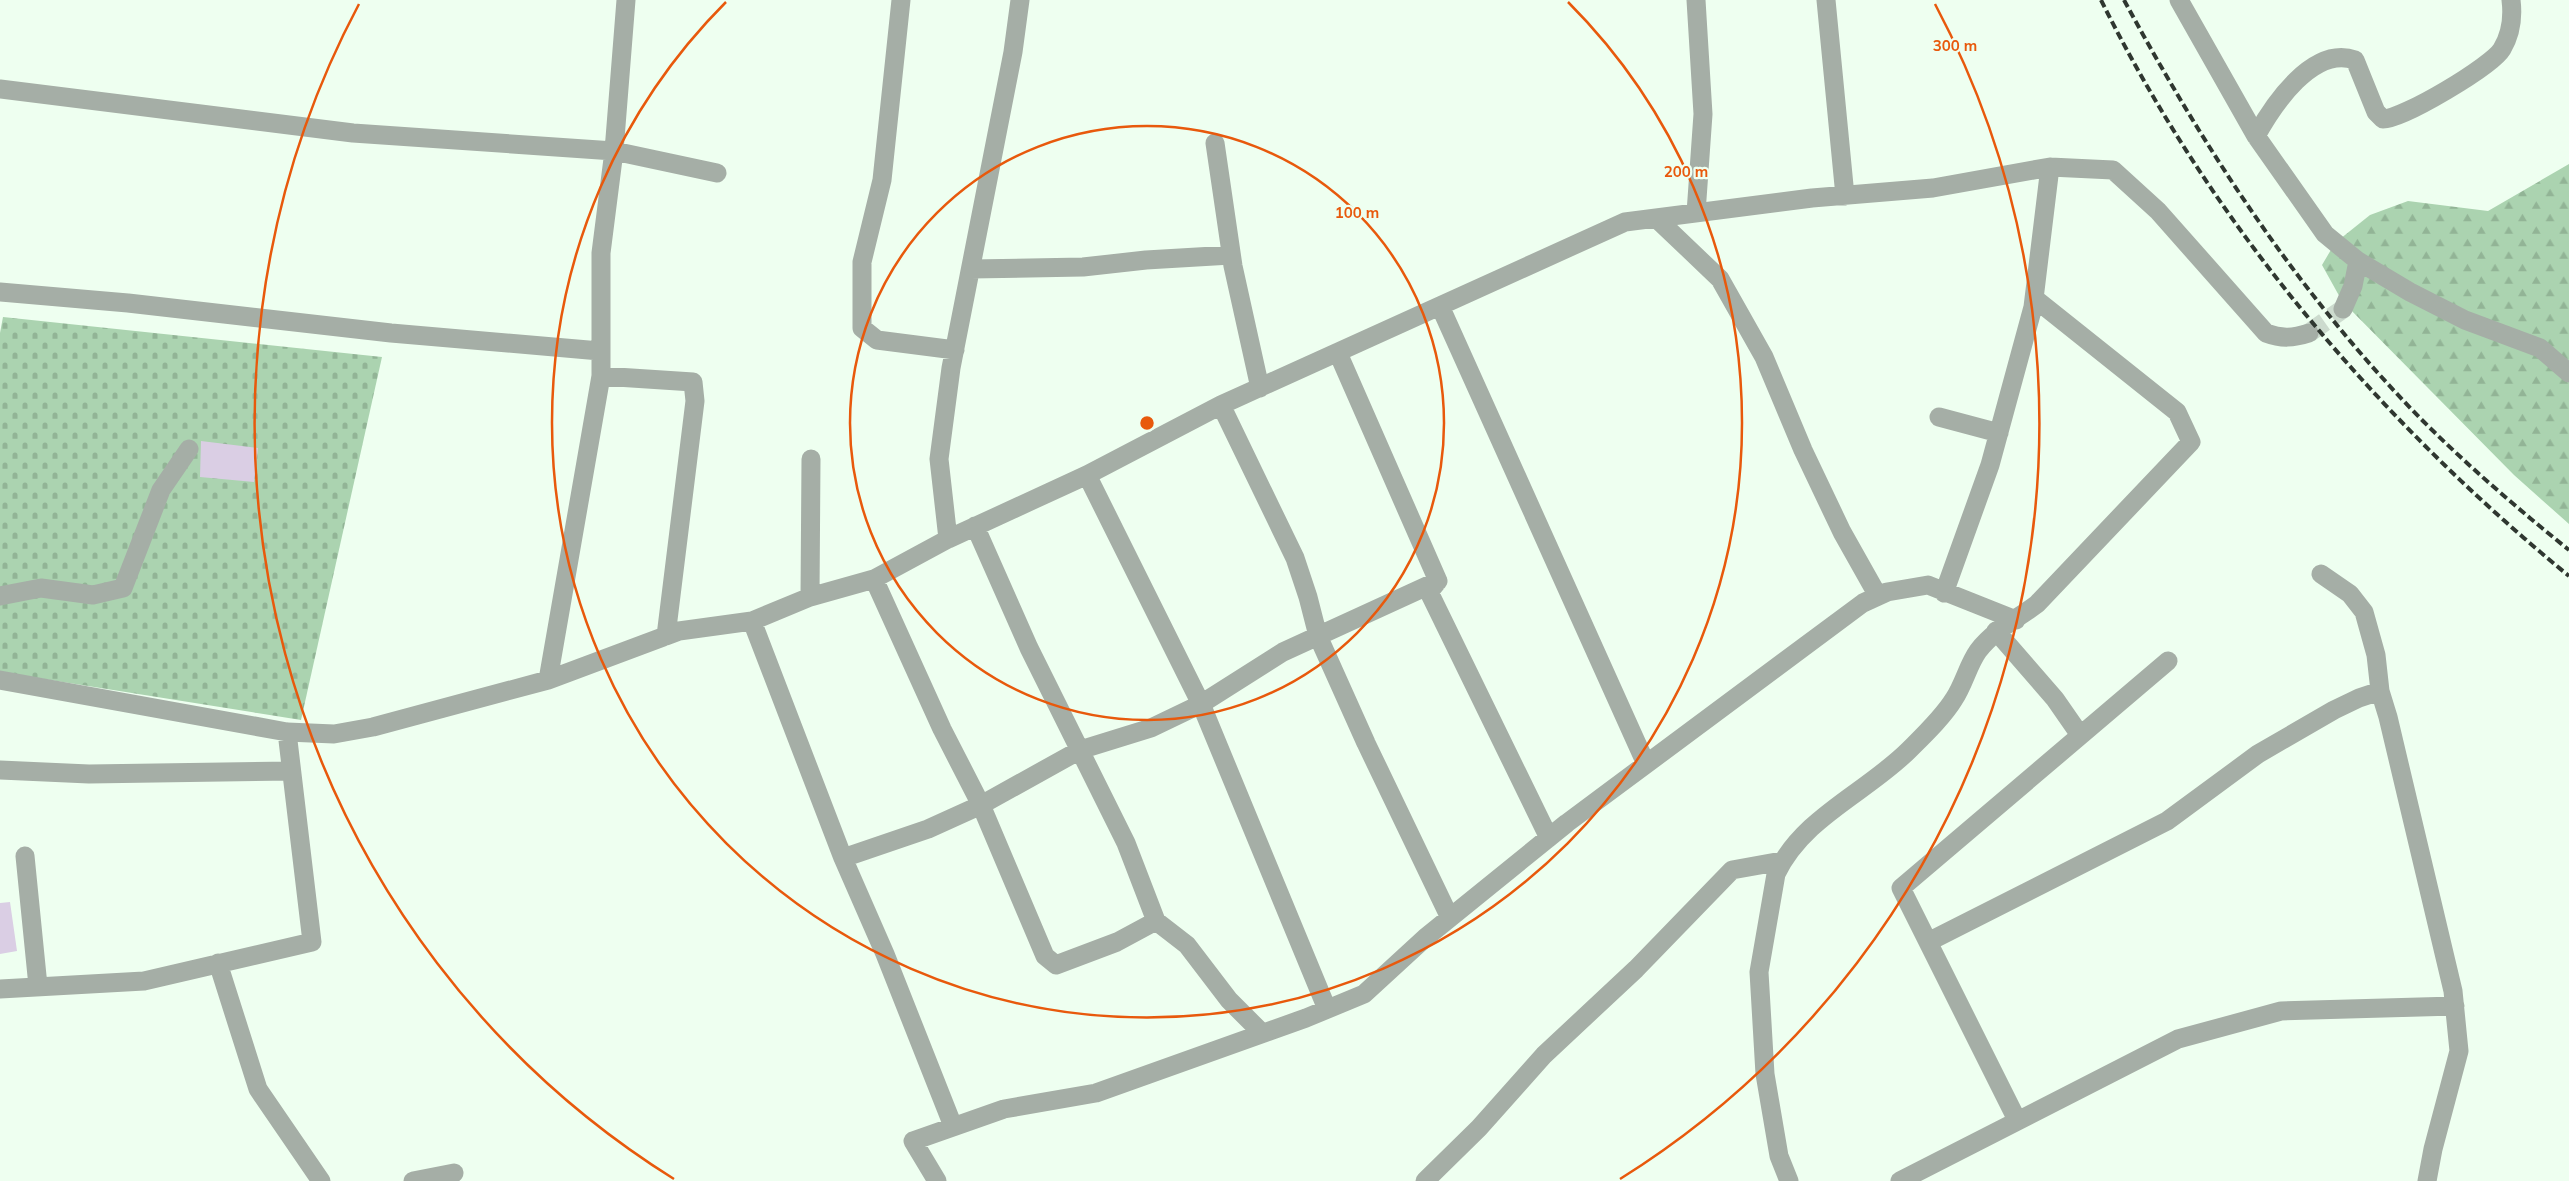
<svg xmlns="http://www.w3.org/2000/svg" width="2569" height="1181" viewBox="0 0 2569 1181" font-family="Mulish,sans-serif">
<defs>
<pattern id="forest-firs" width="22" height="20" patternUnits="userSpaceOnUse" patternTransform="scale(1.25)"><rect width="22" height="20" fill="#abd3b0"/><path d="M5 1l3.5 6h-7zM16 11l3.5 6h-7z" fill="#92b496"/></pattern>
<pattern id="cemetery-stones" width="16" height="16" patternUnits="userSpaceOnUse" patternTransform="scale(1.25)"><rect width="16" height="16" fill="#abd3b0"/><path d="M2 7V4a2 2 0 0 1 4 0v3zM10 15v-3a2 2 0 0 1 4 0v3z" fill="#92b496"/></pattern>
</defs>
<rect width="100%" height="100%" fill="#eefff0"/>
<path fill="url(#forest-firs)" d="M 2569,164 L 2569,524 L 2514,475 L 2342,301 L 2322,265 L 2335,243 L 2370,215 L 2408,201 L 2488,211 Z"/>
<path fill="url(#cemetery-stones)" d="M 3,317 L 382,357 L 301,720 L 0,672 L 0,333 Z"/>
<path fill="#dacee4" d="M 201,441 L 258,448 L 254,482 L 200,477 Z
M 10,902 L 17,951 L 0,954 L 0,903 Z"/>
<g fill="none" stroke-linecap="round" stroke-linejoin="round">
<path stroke="#ccdbce" stroke-width="19" stroke-dasharray="19 9" stroke-linecap="butt" d="M 2309,333 L 2343,309"/>
<path stroke="#a5aea6" stroke-width="19" d="M 901,0 L 882,180 L 862,262 L 862,328 L 877,340 L 955,350
M 1826,0 L 1845,196
M 2179,0 L 2256,136 L 2325,234 L 2358,261 L 2410,292 L 2465,320 L 2540,348 L 2569,373
M 0,89 L 353,133 L 614,151 L 717,173
M 2256,136 C 2273,105 2313,45 2355,60 L 2376,112 L 2383,119 C 2403,119 2492,66 2502,49 C 2511,34 2513,16 2511,0
M 1215,143 L 1233,266 L 1260,388
M 1696,213 L 1703,114 L 1696,0
M 1656,218 L 1720,279 L 1764,357 L 1803,450 L 1842,532 L 1878,596
M 971,269 L 1083,267 L 1146,260 L 1231,255
M 0,292 L 128,303 L 391,333 L 600,351
M 1440,306 L 1646,764
M 2343,309 L 2353,286 L 2358,261
M 1338,353 L 1438,581
M 601,376 L 693,382 L 695,401 L 666,636
M 1221,405 L 1295,558 L 1308,597 L 1318,636 L 1366,743 L 1450,918
M 1939,417 L 1999,433
M 1087,475 L 1201,704 L 1327,1009
M 975,526 L 1029,648 L 1126,843 L 1156,921 L 1187,945 L 1229,1000 L 1262,1033
M 948,539 L 939,459 L 951,368 L 1013,52 L 1020,0
M 2321,574 L 2350,594 L 2364,612 L 2376,655 L 2380,691 L 2388,717 L 2453,991 L 2459,1051 L 2433,1149 L 2427,1181
M 874,579 L 942,729 L 981,805 L 1045,956 L 1056,965 L 1117,942 L 1156,921
M 1438,581 L 1429,592 L 1549,838
M 1944,593 L 1990,465 L 2033,307 L 2050,167
M 0,596 L 41,588 L 93,595 L 123,588 L 161,490 L 189,449
M 810,597 L 811,459
M 752,621 L 843,858 L 885,954 L 953,1126
M 1996,631 L 2055,699 L 2080,735
M 0,680 L 287,732 L 334,734 L 373,727 L 548,680 L 679,631 L 752,621 L 810,597 L 874,579 L 948,539 L 1087,475 L 1221,405 L 1625,222 L 1812,198 L 1933,188 L 2050,167 L 2113,170 L 2158,211 L 2266,333 C 2282,339 2293,338 2309,333
M 548,680 L 601,376 L 601,253 L 614,151 L 626,0
M 0,770 L 89,774 L 291,771
M 25,856 L 38,986
M 843,858 L 928,829 L 981,805 L 1080,750 L 1151,728 L 1201,704 L 1283,652 L 1438,581
M 1928,942 L 2167,821 L 2258,754 L 2334,710 L 2359,698 L 2380,691
M 218,963 L 258,1089 L 321,1181
M 0,989 L 144,981 L 312,942 L 287,732
M 2017,1120 L 1901,888 L 2168,661
M 413,1181 L 454,1173
M 937,1181 L 913,1141 L 1004,1109 L 1096,1093 L 1306,1018 L 1364,994 L 1425,938 L 1567,823 L 1863,603 L 1887,592 L 1928,585 L 2016,620
M 1425,1181 L 1479,1128 L 1544,1055 L 1636,969 L 1732,870 L 1782,861
M 1789,1181 L 1779,1156 L 1765,1074 L 1759,972 L 1776,874 C 1803,817 1866,793 1909,750 C 1924,735 1943,717 1954,699 C 1964,684 1968,665 1978,651 C 1994,630 2017,619 2037,604 L 2191,442 L 2177,412 L 2034,298
M 1900,1181 L 2178,1039 L 2281,1011 L 2455,1006"/>
<path stroke="#2f3730" stroke-width="4" stroke-dasharray="8 4" stroke-linecap="butt" d="M 2101,0 C 2212,224 2376,418 2569,576
M 2124,0 C 2206,152 2301,297 2422,420 C 2468,466 2518,509 2569,550"/>
</g>
<g fill="none" stroke="#e8590c" stroke-width="2.5">
<circle cx="1147" cy="423" r="297"/>
<path d="M1568 2A595 595 0 1 1 726 2"/>
<path d="M674 1179A892 892 0 0 1 359 4M1935 4A892 892 0 0 1 1620 1179"/>
</g>
<circle cx="1147" cy="423" r="8" fill="#e8590c" stroke="#eefff0" stroke-width="2.5"/>
<g font-size="15" text-anchor="middle" font-weight="bold" fill="#e8590c" stroke="#eefff0" stroke-width="4.5" stroke-linejoin="round" paint-order="stroke">
<text x="1955" y="51">300 m</text>
<text x="1686" y="177">200 m</text>
<text x="1357" y="218">100 m</text>
</g>
</svg>
